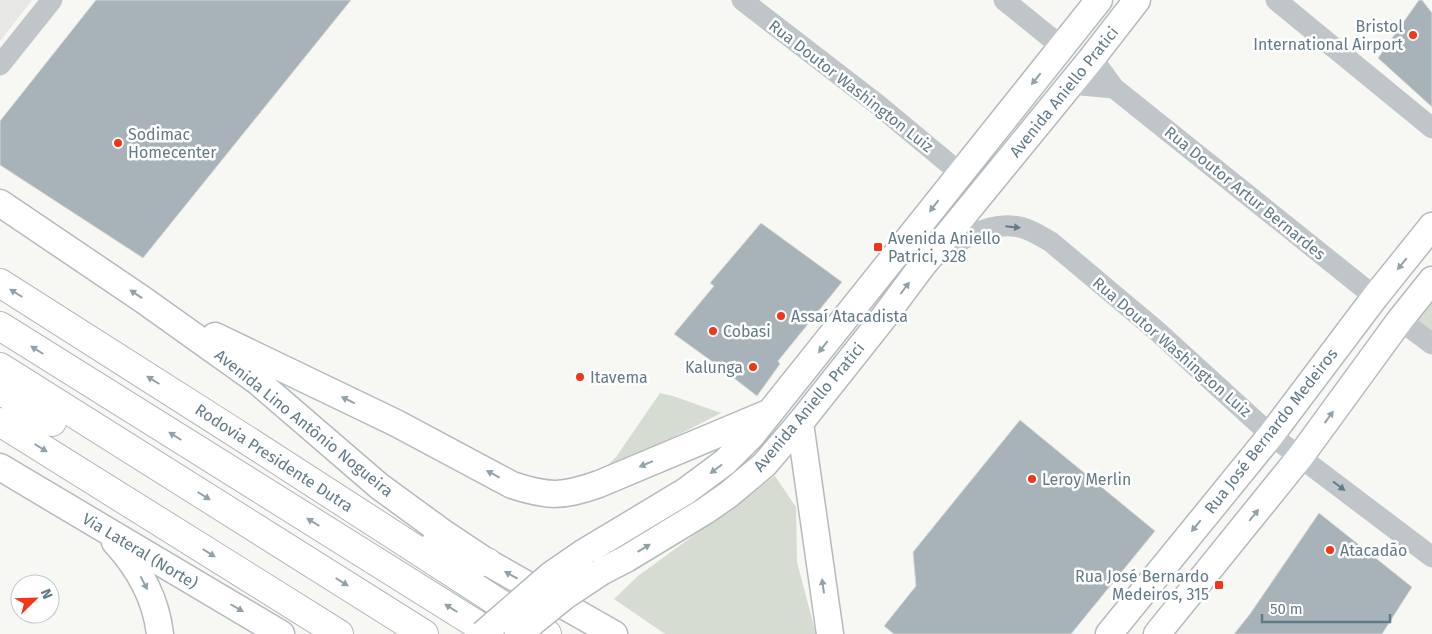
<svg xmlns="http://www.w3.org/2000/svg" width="1432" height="634" viewBox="0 0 1432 634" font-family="'Fira Sans',sans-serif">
<rect width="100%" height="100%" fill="#f7f7f3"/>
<path fill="#e7e8e6" d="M 0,0 L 32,0 L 0,41 Z"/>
<path fill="#d7dcd2" d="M 1432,300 L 1432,332 L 1415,320 Z
M 660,393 L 673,396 L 721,413 L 610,470 L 601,471 L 616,457 Z
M 775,476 L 796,507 L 797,562 L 816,634 L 665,634 L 614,599 L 638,576 Z"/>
<path fill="#a7b3b8" stroke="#d8d8d6" d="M 96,0 L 351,0 L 143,258 L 0,165 L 0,121 Z
M 1419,0 L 1422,0 L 1432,13 L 1432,107 L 1378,58 Z
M 761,223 L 842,282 L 778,361 L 780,364 L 757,396 L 721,368 L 674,334 L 714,286 L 710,283 Z
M 1020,420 L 1155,531 L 1071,634 L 894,634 L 884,626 L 916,586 L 913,552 Z
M 1319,513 L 1412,587 L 1382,634 L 1234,634 L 1250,614 Z"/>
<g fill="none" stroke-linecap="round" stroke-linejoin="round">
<defs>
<path id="major" d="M 0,203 L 142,299 L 257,381 L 379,486 L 442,532 L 487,562 L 614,634
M 215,336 L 396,423 L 512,485 C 548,497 563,497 599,484 L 768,413
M 800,423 L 830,634
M 0,467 L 281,634
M 115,542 C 138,567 156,599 160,634
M 583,553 L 686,491 L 725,462 L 752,435 L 1099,0
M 601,572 L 626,559 L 705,511 L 728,495 L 764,465 L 800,423 L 881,321 L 922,266 L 1092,58 L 1137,0
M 1109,634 L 1271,435 L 1375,297 L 1432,226
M 1157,634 L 1300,457 L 1400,320 L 1432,280"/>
<path id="highway" d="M 0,283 L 253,444 L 547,634
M 0,326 L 492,634
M 0,367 L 424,634
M 0,390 L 52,422
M 0,422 L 339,634
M 435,544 L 460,560 L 487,562"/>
</defs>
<use href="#major" stroke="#b4babe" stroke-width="29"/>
<use href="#highway" stroke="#b4b9bc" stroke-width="30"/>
<path stroke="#bfc5c8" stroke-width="21" d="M 742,0 L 877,104 L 960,173
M 1004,0 L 1062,47
M 1276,0 L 1432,128
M 1092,58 L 1114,88 L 1375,297
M 0,65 L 52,0
M 1071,84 L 1114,88
M 932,259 C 954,244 983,224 1011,226 C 1025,226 1039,235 1051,242 L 1157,331 L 1271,435 L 1432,557
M 1400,320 L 1432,344"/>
<use href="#major" stroke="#fff" stroke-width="26"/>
<use href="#highway" stroke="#fff" stroke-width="28"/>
<defs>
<path id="major-bridge" d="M 483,634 L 551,575 L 583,553
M 518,634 L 565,596 L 601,572"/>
</defs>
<use href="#major-bridge" stroke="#b4babe" stroke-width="29" stroke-linecap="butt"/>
<use href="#major-bridge" stroke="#fff" stroke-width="26"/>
</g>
<defs><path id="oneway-solid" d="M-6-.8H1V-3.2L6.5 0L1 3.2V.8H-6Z" transform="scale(1.25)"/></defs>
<g fill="#92a2ab">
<use href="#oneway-solid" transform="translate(1036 79) rotate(129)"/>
<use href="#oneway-solid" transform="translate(934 206) rotate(128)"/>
<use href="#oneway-solid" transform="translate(1402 264) rotate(129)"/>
<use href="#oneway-solid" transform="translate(905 288) rotate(-53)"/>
<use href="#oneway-solid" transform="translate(16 293) rotate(-148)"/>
<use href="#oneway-solid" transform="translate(136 294) rotate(-146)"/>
<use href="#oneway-solid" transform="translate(823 347) rotate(128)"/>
<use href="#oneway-solid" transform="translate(37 350) rotate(-148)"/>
<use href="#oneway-solid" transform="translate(153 380) rotate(-148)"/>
<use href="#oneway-solid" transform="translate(348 400) rotate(-154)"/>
<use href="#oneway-solid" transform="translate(1329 417) rotate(-54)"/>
<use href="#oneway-solid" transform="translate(175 436) rotate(-148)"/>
<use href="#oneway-solid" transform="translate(41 448) rotate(32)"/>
<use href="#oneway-solid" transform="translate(646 464) rotate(157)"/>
<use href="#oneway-solid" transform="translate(716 469) rotate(143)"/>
<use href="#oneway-solid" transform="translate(493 474) rotate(-152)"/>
<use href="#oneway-solid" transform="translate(204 496) rotate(32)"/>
<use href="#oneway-solid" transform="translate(1254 515) rotate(-51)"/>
<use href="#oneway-solid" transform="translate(313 522) rotate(-148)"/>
<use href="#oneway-solid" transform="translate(1196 526) rotate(129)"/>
<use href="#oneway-solid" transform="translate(644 548) rotate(-31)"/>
<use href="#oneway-solid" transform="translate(209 553) rotate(32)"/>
<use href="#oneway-solid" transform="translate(511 575) rotate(-151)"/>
<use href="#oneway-solid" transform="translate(342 582) rotate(32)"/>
<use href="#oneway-solid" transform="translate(144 583) rotate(62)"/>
<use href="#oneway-solid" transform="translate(823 586) rotate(-98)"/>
<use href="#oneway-solid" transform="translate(237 608) rotate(30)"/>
<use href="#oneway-solid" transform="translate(451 608) rotate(-148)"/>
</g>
<g fill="#637a87">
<use href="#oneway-solid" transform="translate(1013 227) rotate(6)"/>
<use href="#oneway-solid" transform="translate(1339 486) rotate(37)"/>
</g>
<g fill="#f33617" stroke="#fff" stroke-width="2">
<circle cx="1413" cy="35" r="5"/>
<circle cx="118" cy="143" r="5"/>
<rect x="873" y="242" width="10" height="10" rx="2.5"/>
<circle cx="781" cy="316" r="5"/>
<circle cx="713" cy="331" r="5"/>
<circle cx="753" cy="367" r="5"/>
<circle cx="580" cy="377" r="5"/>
<circle cx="1032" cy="479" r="5"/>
<circle cx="1330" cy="550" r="5"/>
<rect x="1214" y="580" width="10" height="10" rx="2.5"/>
</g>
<g text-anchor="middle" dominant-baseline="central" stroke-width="5" stroke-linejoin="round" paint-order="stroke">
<g font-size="16" fill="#637a87" stroke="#fff" text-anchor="start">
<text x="1403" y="26" text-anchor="end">Bristol<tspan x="1403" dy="18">International Airport</tspan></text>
<text x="128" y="134">Sodimac<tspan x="128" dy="18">Homecenter</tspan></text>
<text x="888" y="238">Avenida Aniello<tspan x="888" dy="18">Patrici, 328</tspan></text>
<text x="791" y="316">Assaí Atacadista</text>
<text x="723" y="331">Cobasi</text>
<text x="743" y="367" text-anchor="end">Kalunga</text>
<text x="590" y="377">Itavema</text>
<text x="1042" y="479">Leroy Merlin</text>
<text x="1340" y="550">Atacadão</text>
<text x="1209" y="576" text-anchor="end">Rua José Bernardo<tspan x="1209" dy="18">Medeiros, 315</tspan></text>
</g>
<g font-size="16" fill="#637a87" stroke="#fff">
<text transform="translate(851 86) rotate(38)">Rua Doutor Washington Luiz</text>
<text transform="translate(1064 92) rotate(-51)">Avenida Aniello Pratici</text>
<text transform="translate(1245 193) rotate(39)">Rua Doutor Artur Bernardes</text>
<text transform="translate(1172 347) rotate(41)">Rua Doutor Washington Luiz</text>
<text transform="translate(809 407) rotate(-50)">Avenida Aniello Pratici</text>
<text transform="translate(304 423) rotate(39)">Avenida Lino Antônio Nogueira</text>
<text transform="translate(1271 431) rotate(-52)">Rua José Bernardo Medeiros</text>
<text transform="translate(274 458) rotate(33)">Rodovia Presidente Dutra</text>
<text transform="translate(140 551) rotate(31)">Via Lateral (Norte)</text>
</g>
</g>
<g transform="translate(35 599) rotate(67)"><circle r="24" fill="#ffffff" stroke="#c1cacf"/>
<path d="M0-4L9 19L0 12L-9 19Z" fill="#f33617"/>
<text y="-8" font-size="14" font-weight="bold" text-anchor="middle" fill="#637a87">N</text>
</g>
<path d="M1262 614v8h128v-8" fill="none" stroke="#637a87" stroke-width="2.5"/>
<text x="1270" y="614" font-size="15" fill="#637a87" stroke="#ffffff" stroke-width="4" paint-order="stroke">50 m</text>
</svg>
